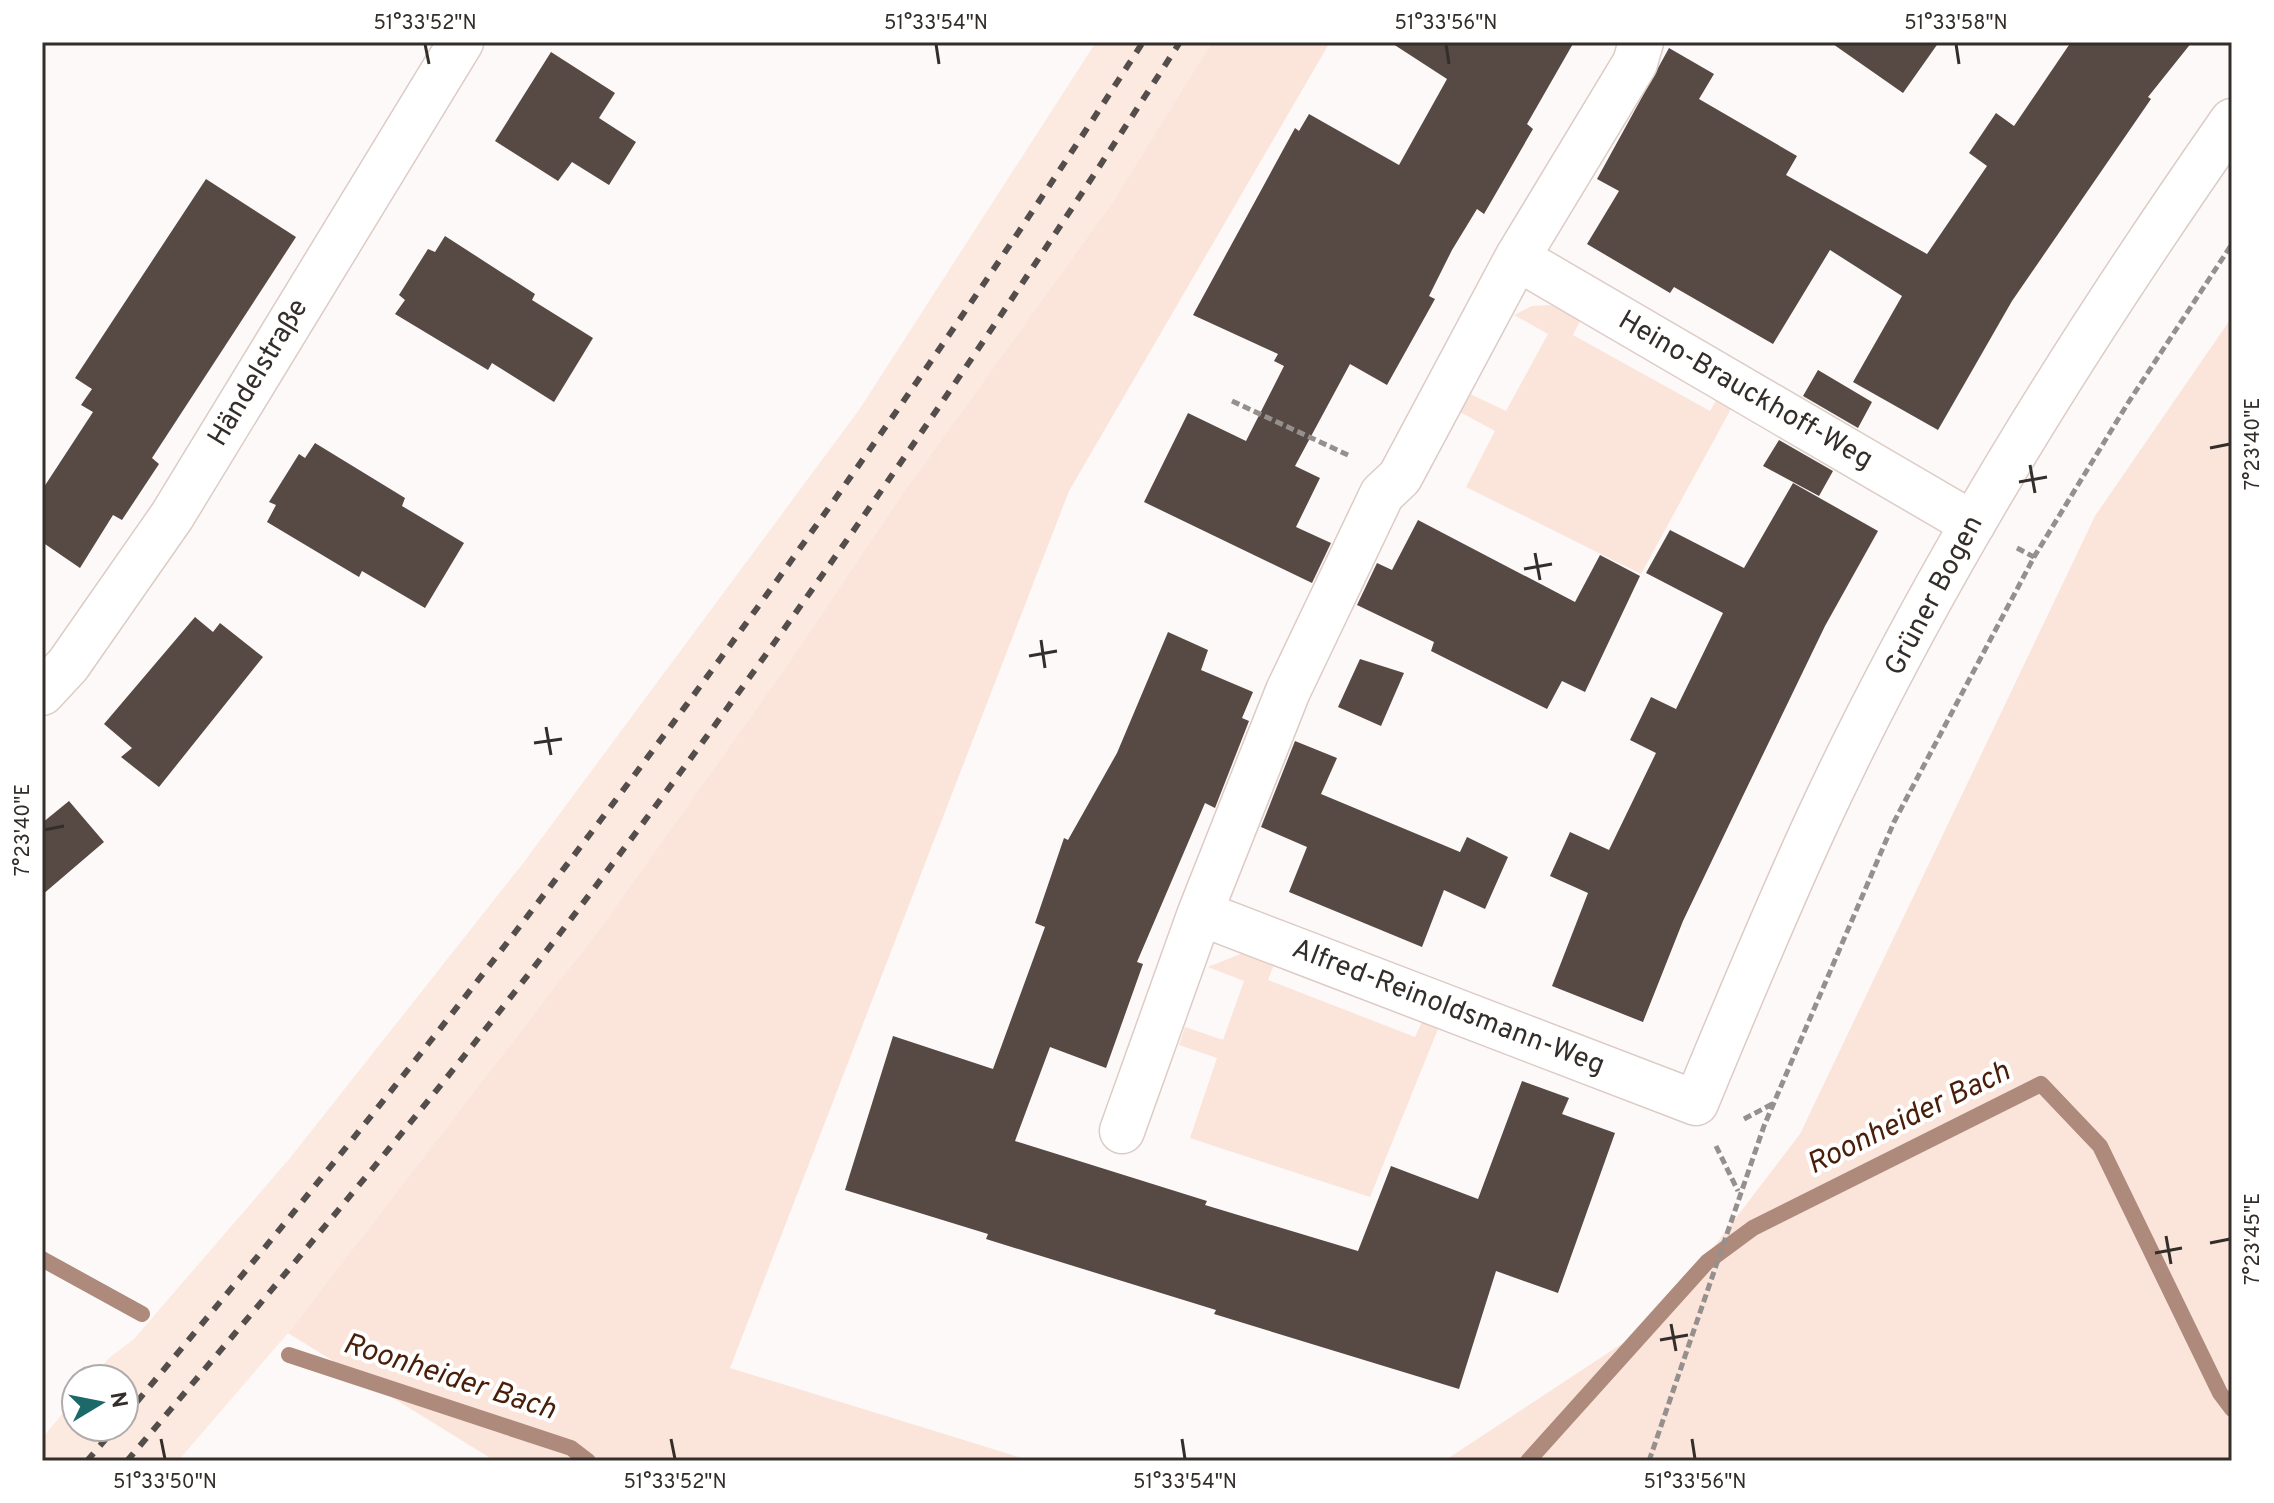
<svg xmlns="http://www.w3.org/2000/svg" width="2274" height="1503" viewBox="0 0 2274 1503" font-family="Overpass,sans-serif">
<rect width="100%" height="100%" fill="#fcf9f8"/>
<path fill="#fce9e0" d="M 1096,42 L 1212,42 L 1112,203 L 901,496 L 786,667 L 602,926 L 288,1333 L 178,1461 L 42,1461 L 42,1438 L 76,1398 L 76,1427 L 124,1427 L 124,1379 L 92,1379 L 109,1358 L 134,1339 L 290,1158 L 524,862 L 859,410 Z"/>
<path fill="#fbe4da" d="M 1212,42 L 1330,42 L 1069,491 L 730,1368 L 1032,1461 L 495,1461 L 288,1333 L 602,926 L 786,667 L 901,496 L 1112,203 Z
M 1550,305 L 1581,319 L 1573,335 L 1710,411 L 1717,399 L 1732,407 L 1641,574 L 1466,487 L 1495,431 L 1460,412 L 1470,394 L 1506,411 L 1548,334 L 1514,315 L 1532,306 Z
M 2232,317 L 2232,1461 L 1444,1461 L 1658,1320 L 1800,1134 L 2095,516 Z
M 1243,953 L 1274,964 L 1268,980 L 1415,1037 L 1422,1022 L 1438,1029 L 1370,1197 L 1190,1138 L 1217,1058 L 1179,1045 L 1185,1027 L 1223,1040 L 1244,981 L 1208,967 Z"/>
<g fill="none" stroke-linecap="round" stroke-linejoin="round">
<path stroke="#ad8a7b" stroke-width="16" d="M 42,1259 L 142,1314
M 289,1355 L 571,1448 L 588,1461
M 1528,1461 L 1707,1262 L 1753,1228 L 2041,1084 L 2100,1146 L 2220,1393 L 2232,1409"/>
</g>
<path fill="#574943" d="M 1390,42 L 1574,42 L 1527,124 L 1533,129 L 1484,214 L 1477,209 L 1452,250 L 1429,296 L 1435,299 L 1387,385 L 1350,364 L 1295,466 L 1320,478 L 1296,527 L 1331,543 L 1312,583 L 1144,502 L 1188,413 L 1246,441 L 1284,366 L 1274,361 L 1278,354 L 1193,315 L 1295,128 L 1299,131 L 1309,114 L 1399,165 L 1447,79 Z
M 1830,42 L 1939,42 L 1903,93 Z
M 2071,42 L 2192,42 L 2148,97 L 2151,99 L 2012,301 L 1938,430 L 1853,382 L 1902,296 L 1830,250 L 1773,344 L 1674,287 L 1670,293 L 1587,244 L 1619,191 L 1597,179 L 1669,48 L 1714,74 L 1699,99 L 1797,156 L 1786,175 L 1927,254 L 1987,166 L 1969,153 L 1996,113 L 2014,126 Z
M 551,52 L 615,93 L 599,118 L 636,142 L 609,185 L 572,162 L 558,181 L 495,141 Z
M 206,179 L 296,237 L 152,458 L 159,464 L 122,520 L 113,515 L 80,568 L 42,542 L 42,490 L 93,412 L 81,405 L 92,389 L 75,378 Z
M 445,236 L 535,294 L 532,300 L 593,338 L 554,402 L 492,363 L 488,370 L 395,314 L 405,300 L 399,295 L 428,249 L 435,252 Z
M 1818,370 L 1872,402 L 1858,428 L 1803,396 Z
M 1779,440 L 1833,471 L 1819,496 L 1763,466 Z
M 315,443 L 405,498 L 402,506 L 464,543 L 425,608 L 362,571 L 359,577 L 267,522 L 276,505 L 269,502 L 299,454 L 305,458 Z
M 1793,483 L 1878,531 L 1825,626 L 1740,802 L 1683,921 L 1643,1022 L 1552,986 L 1588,893 L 1550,876 L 1570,832 L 1609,850 L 1656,753 L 1630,740 L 1651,697 L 1676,709 L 1723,613 L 1646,573 L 1670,530 L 1744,568 Z
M 1418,520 L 1575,602 L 1600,555 L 1640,576 L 1585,692 L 1562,681 L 1547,709 L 1431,651 L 1434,642 L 1357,605 L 1377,563 L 1392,570 Z
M 195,617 L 213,632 L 220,623 L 263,657 L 159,787 L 121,757 L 132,748 L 104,724 Z
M 1168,632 L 1208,650 L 1201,670 L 1253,692 L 1242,718 L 1249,721 L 1215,808 L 1205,803 L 1137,962 L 1143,964 L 1106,1068 L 1050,1047 L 1015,1141 L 1207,1201 L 1205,1205 L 1358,1251 L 1391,1166 L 1478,1199 L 1522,1081 L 1569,1098 L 1562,1114 L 1615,1133 L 1558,1293 L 1496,1271 L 1459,1389 L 1214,1314 L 1216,1310 L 986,1239 L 988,1234 L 845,1190 L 893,1036 L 993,1069 L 1045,927 L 1035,923 L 1064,838 L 1068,840 L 1117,753 Z
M 1360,659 L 1404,673 L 1381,726 L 1338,707 Z
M 1295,741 L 1337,758 L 1321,794 L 1460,852 L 1467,837 L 1508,857 L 1485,909 L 1444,890 L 1422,947 L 1289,892 L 1307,847 L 1261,827 Z
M 69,801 L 104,842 L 42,895 L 42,823 Z"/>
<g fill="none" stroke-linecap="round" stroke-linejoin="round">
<defs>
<path id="minor" d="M 1517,258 L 1973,524
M 42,693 L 68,665 L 172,516 L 461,42
M 1200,913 L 1696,1103 C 1734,1011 1772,920 1813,830 C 1928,580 2075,346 2232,121
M 1122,1131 L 1200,913 L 1288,691 L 1382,494 L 1400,477 L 1517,258 L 1635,63 L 1641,42"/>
</defs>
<use href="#minor" stroke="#ddccc5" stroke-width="47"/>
<path stroke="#95908e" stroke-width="5" stroke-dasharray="8 4" stroke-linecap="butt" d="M 1232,401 L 1348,455
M 2017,548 L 2034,557
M 1744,1119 L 1774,1103
M 1716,1146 L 1738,1191
M 1649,1461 L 1764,1126 L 1894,822 L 2034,557 L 2128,403 L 2232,244"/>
<use href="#minor" stroke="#fff" stroke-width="44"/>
<path stroke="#534d4b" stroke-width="6" stroke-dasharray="10 10" stroke-linecap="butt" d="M 124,1417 C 492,981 835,522 1143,42
M 87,1461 L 116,1427
M 127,1461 C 280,1280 434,1100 577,911 C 790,630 990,338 1180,42"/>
</g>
<path fill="none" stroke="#342e2b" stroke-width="3" d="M 425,44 L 429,64M 936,44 L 939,64M 1446,44 L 1449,64M 1956,44 L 1959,64M 2210,448 L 2230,444M 2030,465 L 2035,493M 2019,482 L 2047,477M 1535,553 L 1540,580M 1524,569 L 1552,564M 1041,640 L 1045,668M 1029,656 L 1057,651M 546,727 L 551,755M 534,743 L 562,739M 44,830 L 64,826M 2166,1236 L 2171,1264M 2210,1243 L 2230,1239M 2155,1253 L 2182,1248M 1671,1324 L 1676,1351M 1660,1340 L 1688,1335M 161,1439 L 165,1459M 671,1439 L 675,1459M 1182,1439 L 1185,1459M 1692,1439 L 1695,1459"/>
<g text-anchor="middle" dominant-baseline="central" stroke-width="8" stroke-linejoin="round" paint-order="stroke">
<g font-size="28" fill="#342e2b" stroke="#fff">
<text transform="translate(259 373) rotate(-59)">Händelstraße</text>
<text transform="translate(1745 391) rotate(30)">Heino-Brauckhoff-Weg</text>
<text transform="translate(1935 596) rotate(-62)">Grüner Bogen</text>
<text transform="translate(1448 1008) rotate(21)">Alfred-Reinoldsmann-Weg</text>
</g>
<g font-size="30" font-style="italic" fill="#4a1f09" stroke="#fff">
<text transform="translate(1909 1119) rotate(-26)">Roonheider Bach</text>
<text transform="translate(449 1378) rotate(18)">Roonheider Bach</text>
</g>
</g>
<rect width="2274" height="1503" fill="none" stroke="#ffffff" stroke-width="88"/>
<g transform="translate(100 1403) rotate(80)"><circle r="38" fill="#ffffff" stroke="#aeabaa" stroke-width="2"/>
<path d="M0-6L14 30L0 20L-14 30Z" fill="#1c6969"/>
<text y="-12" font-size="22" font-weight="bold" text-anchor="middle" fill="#342e2b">N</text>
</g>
<rect x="44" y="44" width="2186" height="1415" fill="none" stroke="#342e2b" stroke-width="3"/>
<g font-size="20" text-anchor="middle" fill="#342e2b">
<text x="425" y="29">51°33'52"N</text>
<text x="936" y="29">51°33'54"N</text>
<text x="1446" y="29">51°33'56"N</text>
<text x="1956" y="29">51°33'58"N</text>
<text transform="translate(2252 444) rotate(-90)" y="7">7°23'40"E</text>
<text transform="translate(22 830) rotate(-90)" y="7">7°23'40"E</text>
<text transform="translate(2252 1239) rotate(-90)" y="7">7°23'45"E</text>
<text x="165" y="1488">51°33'50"N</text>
<text x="675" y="1488">51°33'52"N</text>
<text x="1185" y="1488">51°33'54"N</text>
<text x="1695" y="1488">51°33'56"N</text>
</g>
</svg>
